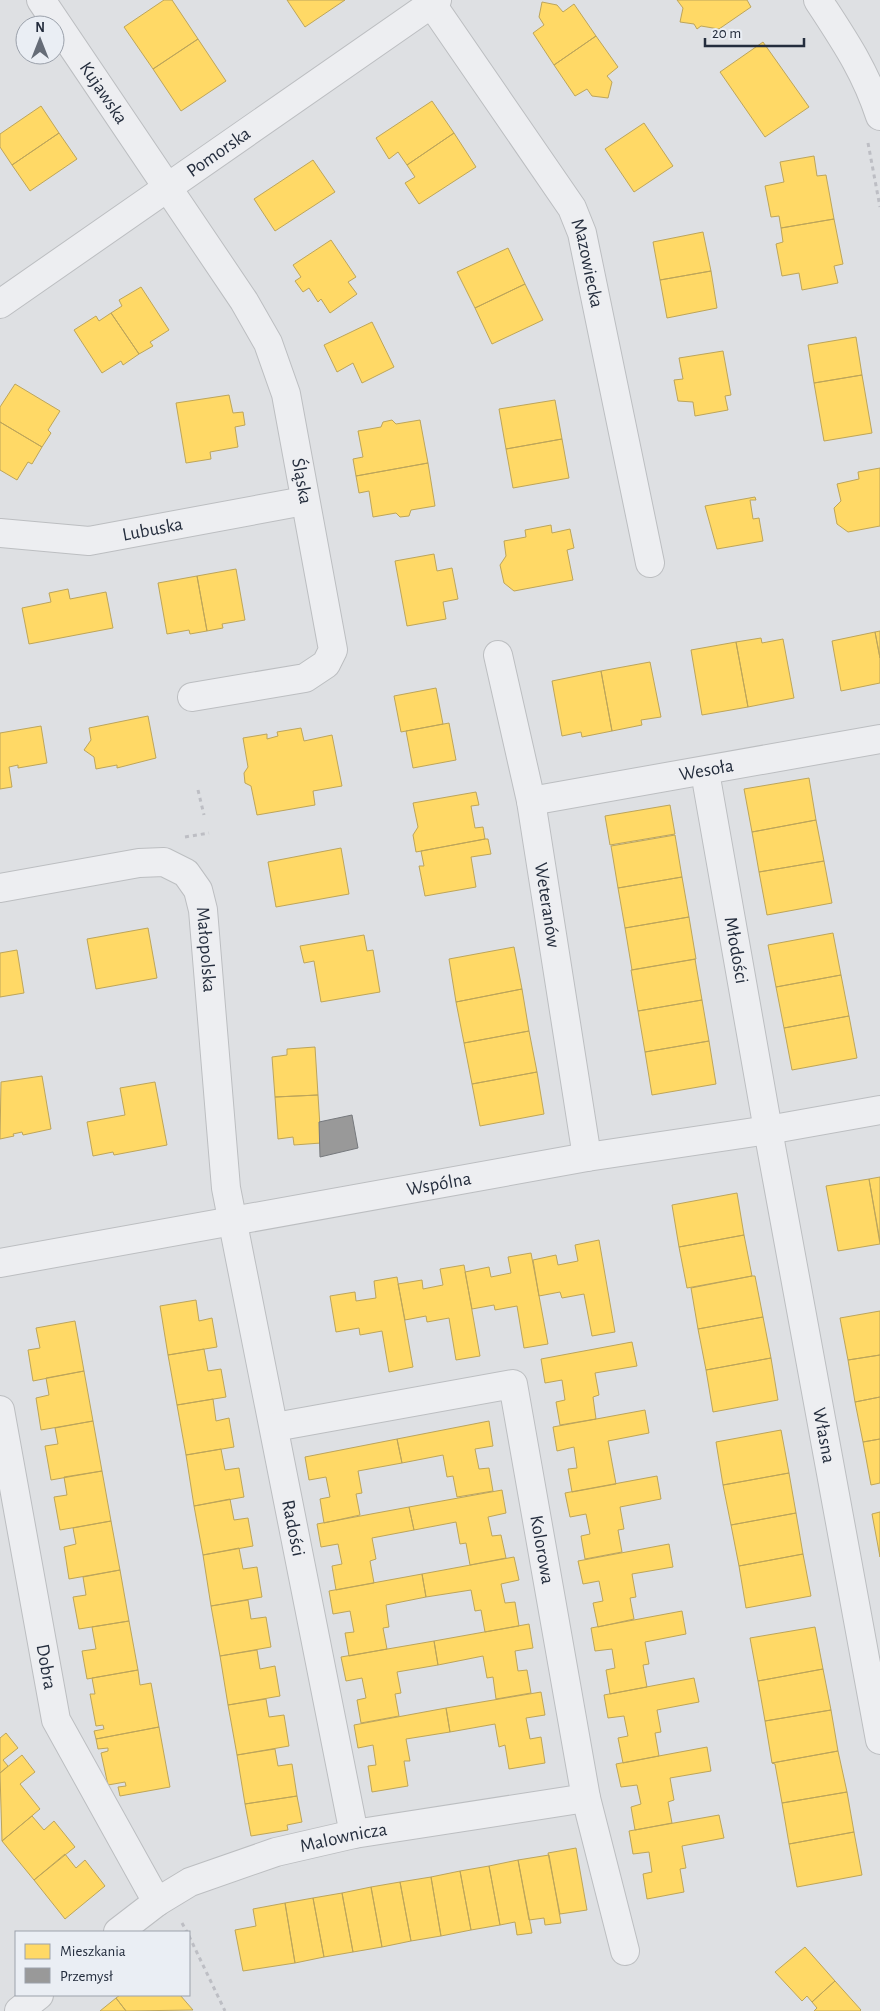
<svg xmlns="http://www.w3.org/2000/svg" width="880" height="2011" viewBox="0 0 880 2011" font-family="'Alegreya Sans',sans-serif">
<rect width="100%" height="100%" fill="#dee0e3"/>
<path fill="#ffd966" stroke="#bda55a" d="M 164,0 L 172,0 L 198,39 L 153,69 L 124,27 Z
M 287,0 L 345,0 L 305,27 Z
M 677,0 L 747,0 L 751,7 L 719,29 L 701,26 L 697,29 L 694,24 L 680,22 L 683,8 Z
M 542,2 L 557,5 L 563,12 L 574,4 L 596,36 L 554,65 L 533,33 L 544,25 L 539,17 Z
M 596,36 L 618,67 L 607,76 L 612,82 L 608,98 L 592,96 L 587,89 L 575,96 L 554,65 Z
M 198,39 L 226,81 L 181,111 L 153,69 Z
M 763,42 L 809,107 L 765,137 L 720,72 Z
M 432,101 L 454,133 L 407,165 L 398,152 L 389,159 L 376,138 Z
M 41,106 L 59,133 L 12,165 L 0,147 L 0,134 Z
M 644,123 L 673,166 L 634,192 L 605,149 Z
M 59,133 L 77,159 L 30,191 L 12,165 Z
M 454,133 L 476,167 L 419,204 L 405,183 L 415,177 L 407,165 Z
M 814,156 L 817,176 L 826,175 L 834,219 L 781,228 L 779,216 L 771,217 L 765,186 L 784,182 L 780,162 Z
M 313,160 L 335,192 L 275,231 L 254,199 Z
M 834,219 L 843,264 L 834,266 L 838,283 L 802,290 L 799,273 L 782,276 L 776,244 L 783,242 L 781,228 Z
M 703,232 L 711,271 L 660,280 L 653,242 Z
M 331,240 L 356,277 L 348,282 L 357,294 L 330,313 L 321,299 L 318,302 L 309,288 L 303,292 L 295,281 L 301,277 L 293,265 Z
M 508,248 L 525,284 L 475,308 L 457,272 Z
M 711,271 L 717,308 L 667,318 L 660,280 Z
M 525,284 L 543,320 L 492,344 L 475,308 Z
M 141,287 L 169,330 L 150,342 L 153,346 L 139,354 L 111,313 L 122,306 L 119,300 Z
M 111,313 L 139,354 L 123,365 L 121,361 L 102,373 L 74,330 L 96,316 L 99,321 Z
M 372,322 L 394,367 L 362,383 L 353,363 L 337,372 L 324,345 Z
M 856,337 L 862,375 L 814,383 L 808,345 Z
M 723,351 L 731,395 L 725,396 L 728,410 L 695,416 L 693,402 L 678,401 L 674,380 L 683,379 L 679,358 Z
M 862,375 L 872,433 L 824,441 L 814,383 Z
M 15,384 L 60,411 L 48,430 L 51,433 L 42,447 L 0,422 L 0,407 Z
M 229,395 L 233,413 L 243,412 L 245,425 L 235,427 L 238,447 L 210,452 L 211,459 L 186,463 L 176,403 Z
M 555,400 L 562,439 L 506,449 L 499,409 Z
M 392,420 L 396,424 L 420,420 L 428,463 L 356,476 L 353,459 L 363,457 L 358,431 L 381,427 L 383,422 Z
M 0,422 L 42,447 L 32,464 L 28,462 L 17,480 L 0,470 Z
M 562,439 L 569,478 L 513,488 L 506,449 Z
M 428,463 L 435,506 L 411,510 L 409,516 L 400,517 L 396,513 L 373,517 L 369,491 L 359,493 L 356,476 Z
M 880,468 L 880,526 L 848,532 L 837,524 L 834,508 L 841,501 L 837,484 L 859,479 L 858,472 Z
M 755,497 L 756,500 L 750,500 L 753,519 L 759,518 L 763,541 L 717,549 L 705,506 Z
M 551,525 L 552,533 L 570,529 L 574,548 L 567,550 L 573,580 L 514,591 L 504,583 L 500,565 L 506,556 L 504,541 L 526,537 L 525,530 Z
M 434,554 L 437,571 L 452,568 L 458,599 L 443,602 L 446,619 L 407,626 L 395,561 Z
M 236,569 L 245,620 L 222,624 L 223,628 L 207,631 L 197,576 Z
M 197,576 L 207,631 L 190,634 L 189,630 L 167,634 L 158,583 Z
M 68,589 L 70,599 L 106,592 L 113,628 L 29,644 L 22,608 L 51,602 L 49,593 Z
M 880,631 L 880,658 L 875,632 Z
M 875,632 L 880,658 L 880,683 L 841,691 L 832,641 Z
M 761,638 L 762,643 L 783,639 L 794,698 L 748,707 L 736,642 Z
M 736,642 L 748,707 L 702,715 L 691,650 Z
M 650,662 L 661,717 L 641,720 L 642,725 L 612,731 L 601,671 Z
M 601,671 L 612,731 L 582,737 L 581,732 L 562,736 L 552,681 Z
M 436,688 L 443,724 L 401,732 L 394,696 Z
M 148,716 L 156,758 L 117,768 L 117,765 L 96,769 L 94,757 L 84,750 L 91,740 L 89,728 Z
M 449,723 L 456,760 L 413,768 L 406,731 Z
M 41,726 L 47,763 L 18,768 L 18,765 L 9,767 L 12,787 L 0,789 L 0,733 Z
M 301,728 L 304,741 L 332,735 L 342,786 L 313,791 L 315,805 L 257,815 L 251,786 L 245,783 L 244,773 L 248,767 L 243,738 L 267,734 L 267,739 L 278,736 L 277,732 Z
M 809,778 L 816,820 L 752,832 L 744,789 Z
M 476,792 L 479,805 L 471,806 L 475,828 L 483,827 L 485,839 L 416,852 L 413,835 L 418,827 L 413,803 Z
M 670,805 L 675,834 L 610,845 L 605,816 Z
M 816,820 L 824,861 L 759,872 L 752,832 Z
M 675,835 L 682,877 L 618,888 L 611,846 Z
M 485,839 L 488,839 L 491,854 L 471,857 L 476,887 L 425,896 L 419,866 L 424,866 L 421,851 Z
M 341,848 L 349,894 L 276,907 L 268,862 Z
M 824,861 L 832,903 L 767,915 L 759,872 Z
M 682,877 L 689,917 L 625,928 L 618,888 Z
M 689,917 L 696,959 L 632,970 L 625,928 Z
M 148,928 L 157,978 L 96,989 L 87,939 Z
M 833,933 L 841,975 L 776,987 L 768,945 Z
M 364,935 L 367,951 L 373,950 L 380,992 L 321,1002 L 314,961 L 304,963 L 300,946 Z
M 514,947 L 522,989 L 456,1002 L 449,959 Z
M 17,950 L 24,993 L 0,997 L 0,953 Z
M 695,959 L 702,1000 L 638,1011 L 631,970 Z
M 841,975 L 849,1016 L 784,1028 L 776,987 Z
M 522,989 L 529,1031 L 464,1043 L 456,1002 Z
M 702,1000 L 709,1041 L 645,1052 L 638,1011 Z
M 849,1016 L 857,1058 L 792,1070 L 784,1028 Z
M 529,1031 L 537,1072 L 472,1084 L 464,1043 Z
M 709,1041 L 716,1084 L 652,1095 L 645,1052 Z
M 315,1047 L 318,1095 L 275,1097 L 272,1057 L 287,1055 L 287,1049 Z
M 537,1072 L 544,1114 L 480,1126 L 472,1084 Z
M 42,1076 L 51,1129 L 23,1135 L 22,1132 L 13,1134 L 14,1136 L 0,1139 L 1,1082 Z
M 155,1082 L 167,1145 L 114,1155 L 113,1152 L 93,1156 L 87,1122 L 125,1115 L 120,1088 Z
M 318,1095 L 321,1143 L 294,1145 L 293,1137 L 278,1139 L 275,1097 Z
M 880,1177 L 880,1241 L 869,1179 Z
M 869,1179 L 880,1244 L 838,1251 L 826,1186 Z
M 737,1193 L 744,1235 L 679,1247 L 672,1205 Z
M 744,1235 L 752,1276 L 687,1288 L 679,1247 Z
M 599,1240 L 615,1332 L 592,1336 L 584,1294 L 562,1298 L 560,1292 L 539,1296 L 533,1260 L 556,1255 L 558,1265 L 578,1261 L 575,1245 Z
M 531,1253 L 548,1344 L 524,1348 L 517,1306 L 495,1310 L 494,1305 L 472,1309 L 465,1272 L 489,1267 L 491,1277 L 511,1273 L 508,1257 Z
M 464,1265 L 480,1356 L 456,1360 L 449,1318 L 427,1322 L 426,1316 L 405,1320 L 398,1284 L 422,1280 L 423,1289 L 443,1285 L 440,1269 Z
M 752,1276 L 755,1276 L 763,1317 L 698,1329 L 691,1288 Z
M 397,1277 L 413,1367 L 389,1372 L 382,1331 L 360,1335 L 359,1328 L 336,1332 L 330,1296 L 355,1292 L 356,1301 L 376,1298 L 374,1281 Z
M 196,1300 L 199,1321 L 212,1318 L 217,1347 L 168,1355 L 160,1306 Z
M 880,1311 L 880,1355 L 848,1360 L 840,1318 Z
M 763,1317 L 771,1358 L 706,1370 L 698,1329 Z
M 75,1321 L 84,1371 L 33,1381 L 28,1350 L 40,1348 L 36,1328 Z
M 632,1342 L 637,1366 L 595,1373 L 599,1395 L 593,1397 L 596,1419 L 560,1425 L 556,1402 L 565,1400 L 562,1380 L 545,1383 L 541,1359 Z
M 204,1349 L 208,1371 L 221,1369 L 226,1397 L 177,1405 L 168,1355 Z
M 880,1355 L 880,1397 L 855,1402 L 848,1360 Z
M 771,1358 L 778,1400 L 713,1412 L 706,1370 Z
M 84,1371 L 93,1421 L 41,1430 L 36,1398 L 49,1395 L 46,1378 Z
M 880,1397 L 880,1439 L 863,1442 L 855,1402 Z
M 213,1399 L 216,1421 L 229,1418 L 234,1447 L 186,1455 L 177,1405 Z
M 645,1410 L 649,1433 L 608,1441 L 616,1484 L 572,1492 L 568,1469 L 577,1468 L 574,1447 L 557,1451 L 553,1427 Z
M 93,1421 L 102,1471 L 51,1480 L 45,1446 L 58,1444 L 55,1428 Z
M 489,1421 L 493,1446 L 475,1449 L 479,1469 L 489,1468 L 493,1491 L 457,1497 L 453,1476 L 447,1477 L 443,1455 L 402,1463 L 397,1439 Z
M 781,1430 L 789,1473 L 723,1485 L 716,1442 Z
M 397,1439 L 402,1463 L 358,1471 L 362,1493 L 356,1494 L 360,1515 L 324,1523 L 320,1499 L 330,1497 L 326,1477 L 309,1480 L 305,1457 Z
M 880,1439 L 880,1483 L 871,1485 L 863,1442 Z
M 221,1449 L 225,1470 L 239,1468 L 244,1497 L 194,1506 L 186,1455 Z
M 102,1471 L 111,1521 L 60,1530 L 54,1497 L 67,1495 L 64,1477 Z
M 789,1473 L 796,1513 L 731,1525 L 723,1485 Z
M 657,1476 L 661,1499 L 620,1507 L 624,1529 L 618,1530 L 622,1552 L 585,1559 L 581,1536 L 590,1534 L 586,1514 L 570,1517 L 565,1493 Z
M 502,1490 L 506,1513 L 488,1517 L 492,1536 L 501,1535 L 506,1558 L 470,1565 L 466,1543 L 460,1544 L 456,1522 L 414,1530 L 409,1507 Z
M 230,1499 L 234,1520 L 248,1518 L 253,1546 L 203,1555 L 194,1506 Z
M 409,1507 L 414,1530 L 372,1538 L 376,1559 L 370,1561 L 374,1583 L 336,1590 L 332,1566 L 342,1564 L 338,1544 L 321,1547 L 317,1524 Z
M 880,1512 L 880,1557 L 872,1514 Z
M 796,1513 L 803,1554 L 739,1566 L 731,1525 Z
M 111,1521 L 120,1570 L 69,1579 L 64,1547 L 76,1544 L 73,1528 Z
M 669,1544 L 673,1567 L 632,1574 L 636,1597 L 630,1598 L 634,1619 L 598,1627 L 593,1603 L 603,1601 L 599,1581 L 583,1584 L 578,1561 Z
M 239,1548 L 243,1569 L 257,1567 L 262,1597 L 211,1606 L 203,1555 Z
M 803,1554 L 811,1596 L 746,1608 L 739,1566 Z
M 514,1557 L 519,1580 L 501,1584 L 505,1603 L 515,1602 L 519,1626 L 485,1632 L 481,1610 L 475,1611 L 471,1590 L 426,1597 L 422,1574 Z
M 120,1570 L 129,1621 L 79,1629 L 73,1597 L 86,1595 L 83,1577 Z
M 422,1574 L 426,1597 L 386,1605 L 389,1627 L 383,1628 L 387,1649 L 349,1656 L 345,1633 L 354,1632 L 350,1611 L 333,1614 L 329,1591 Z
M 248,1600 L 251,1619 L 266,1617 L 271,1647 L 220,1656 L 211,1606 Z
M 682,1611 L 686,1634 L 645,1642 L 649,1664 L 643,1665 L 647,1687 L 610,1694 L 606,1670 L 615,1668 L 612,1649 L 595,1651 L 591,1628 Z
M 129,1621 L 138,1670 L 87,1679 L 82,1651 L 96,1649 L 92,1627 Z
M 529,1624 L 533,1648 L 515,1651 L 518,1671 L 527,1670 L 531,1693 L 496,1699 L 493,1677 L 487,1678 L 483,1656 L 438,1665 L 434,1641 Z
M 815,1627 L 823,1669 L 758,1681 L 750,1638 Z
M 434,1641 L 438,1665 L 397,1672 L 401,1693 L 395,1694 L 399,1716 L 361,1723 L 357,1700 L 366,1698 L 362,1678 L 346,1681 L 341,1657 Z
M 257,1650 L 260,1669 L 275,1666 L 280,1696 L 228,1705 L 220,1656 Z
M 823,1669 L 831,1710 L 765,1721 L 758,1681 Z
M 138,1670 L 140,1685 L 151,1683 L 159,1727 L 96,1739 L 94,1731 L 104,1729 L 103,1725 L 96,1726 L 90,1694 L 95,1694 L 92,1678 Z
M 694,1678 L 699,1702 L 657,1710 L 661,1732 L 655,1733 L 659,1756 L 623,1763 L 618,1738 L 628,1736 L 624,1716 L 608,1718 L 604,1695 Z
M 541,1692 L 545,1715 L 526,1718 L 530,1739 L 541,1737 L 545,1763 L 509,1769 L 505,1745 L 499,1747 L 495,1724 L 450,1732 L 446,1708 Z
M 266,1699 L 269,1717 L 284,1715 L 289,1746 L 237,1755 L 228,1705 Z
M 446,1708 L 450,1732 L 406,1739 L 410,1761 L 404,1761 L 408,1786 L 372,1792 L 368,1766 L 376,1765 L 373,1745 L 358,1748 L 354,1725 Z
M 831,1710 L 838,1751 L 772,1763 L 765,1721 Z
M 159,1727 L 170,1787 L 120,1796 L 118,1787 L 126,1786 L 125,1782 L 108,1785 L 101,1753 L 108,1751 L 108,1748 L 98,1749 L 96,1739 Z
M 6,1733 L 18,1748 L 3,1760 L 8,1766 L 0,1773 L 0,1738 Z
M 707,1747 L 711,1771 L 670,1778 L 674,1800 L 668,1802 L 672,1823 L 635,1830 L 631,1807 L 641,1804 L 637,1785 L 621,1787 L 616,1764 Z
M 275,1749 L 278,1766 L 292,1764 L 297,1796 L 245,1804 L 237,1755 Z
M 838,1751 L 847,1792 L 782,1803 L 775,1764 L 772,1763 Z
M 22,1755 L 35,1772 L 20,1784 L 40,1809 L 2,1841 L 0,1773 Z
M 847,1792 L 854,1832 L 789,1844 L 782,1803 Z
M 297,1796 L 302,1822 L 287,1825 L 288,1830 L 251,1836 L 245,1804 Z
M 719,1815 L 724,1838 L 682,1846 L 686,1868 L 680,1869 L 684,1892 L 647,1899 L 643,1874 L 652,1872 L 649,1852 L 633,1854 L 629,1831 Z
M 32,1816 L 44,1830 L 54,1821 L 75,1847 L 34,1880 L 2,1841 Z
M 854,1832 L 862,1875 L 797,1887 L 789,1844 Z
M 576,1848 L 587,1910 L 560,1914 L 548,1853 Z
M 65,1854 L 76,1868 L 85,1860 L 105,1886 L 65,1919 L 34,1880 Z
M 549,1855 L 561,1923 L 545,1925 L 544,1918 L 529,1920 L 518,1860 Z
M 518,1860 L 532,1933 L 517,1935 L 515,1922 L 500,1925 L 489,1866 Z
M 489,1866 L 500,1925 L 471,1930 L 460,1871 Z
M 460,1871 L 471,1930 L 441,1936 L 431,1877 Z
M 431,1877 L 441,1936 L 411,1941 L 400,1882 Z
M 400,1882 L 411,1941 L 382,1947 L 371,1887 Z
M 371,1887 L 382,1947 L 353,1952 L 342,1893 Z
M 342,1893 L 353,1952 L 324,1957 L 313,1898 Z
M 313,1898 L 324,1957 L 295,1963 L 285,1903 Z
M 285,1903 L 295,1963 L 243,1971 L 235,1930 L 256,1926 L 253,1909 Z
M 805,1947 L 835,1981 L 812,2002 L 807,1996 L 802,2001 L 775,1972 Z
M 835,1981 L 861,2010 L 860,2011 L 814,2011 L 817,2008 L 812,2002 Z
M 120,1995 L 180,1995 L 193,2010 L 126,2011 L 116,1998 Z
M 116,1998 L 126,2011 L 100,2011 Z"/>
<path fill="#999" stroke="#76797d" d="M 352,1115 L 358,1148 L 320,1157 L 319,1122 Z"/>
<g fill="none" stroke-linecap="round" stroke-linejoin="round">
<defs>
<g id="minor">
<path id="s1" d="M 41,0 L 244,301 L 268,343 L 286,394 L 333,650 L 326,664 L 305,678 L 192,697"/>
<path id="s2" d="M 429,0 L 572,208 L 582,233 L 650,563"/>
<path d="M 818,0 C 844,40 865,70 880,116"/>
<path id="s3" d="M 0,304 L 437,0"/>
<path id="s4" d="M 0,533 L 89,541 L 304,501"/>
<path id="s5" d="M 498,655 L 531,801 L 587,1157"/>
<path id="s6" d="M 705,772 L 768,1130 L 880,1740"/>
<path id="s7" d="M 531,801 L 880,739"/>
<path id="s8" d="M 0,888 L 139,863 L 164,862 L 186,873 L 198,890 L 203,910 L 226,1188 L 354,1834"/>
<path id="s9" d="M 0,1263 L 587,1157 L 768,1130 L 880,1110"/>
<path id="s10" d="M 0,1410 L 56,1720 L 157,1902"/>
<path id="s11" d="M 275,1427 L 513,1384 L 586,1798 L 625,1951"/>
<path id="s12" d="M 118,1932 L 157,1902 L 190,1882 L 276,1852 L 354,1834 L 586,1798"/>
<path d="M 19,2011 L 39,1995"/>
</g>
</defs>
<use href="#minor" stroke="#bcbec1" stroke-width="30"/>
<path stroke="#bdbec4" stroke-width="3" stroke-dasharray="4 4" stroke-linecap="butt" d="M 868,143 L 880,207
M 198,790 L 204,815
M 185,837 L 209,833
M 182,1923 L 187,1932
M 189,1936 L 225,2011"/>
<use href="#minor" stroke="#edeef1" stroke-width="28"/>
</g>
<g text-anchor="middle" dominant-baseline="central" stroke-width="5" stroke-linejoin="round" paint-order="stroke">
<g font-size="19" fill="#242d3d" stroke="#eaeef4">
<text stroke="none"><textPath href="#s1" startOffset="112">Kujawska</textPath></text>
<text stroke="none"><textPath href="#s3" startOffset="266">Pomorska</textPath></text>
<text stroke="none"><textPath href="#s2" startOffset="310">Mazowiecka</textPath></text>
<text stroke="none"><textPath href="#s1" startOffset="554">Śląska</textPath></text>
<text stroke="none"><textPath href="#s4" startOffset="154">Lubuska</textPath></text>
<text stroke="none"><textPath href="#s7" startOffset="178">Wesoła</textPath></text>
<text stroke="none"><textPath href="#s5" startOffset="255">Weteranów</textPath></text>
<text stroke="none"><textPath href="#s8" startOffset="272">Małopolska</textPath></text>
<text stroke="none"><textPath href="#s6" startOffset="181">Młodości</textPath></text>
<text stroke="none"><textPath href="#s9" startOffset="446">Wspólna</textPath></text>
<text stroke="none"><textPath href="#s6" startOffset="674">Własna</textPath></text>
<text stroke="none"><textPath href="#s8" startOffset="858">Radości</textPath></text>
<text stroke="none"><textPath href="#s11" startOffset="410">Kolorowa</textPath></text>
<text stroke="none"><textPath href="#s10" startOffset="261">Dobra</textPath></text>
<text stroke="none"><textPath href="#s12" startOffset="248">Malownicza</textPath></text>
</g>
</g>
<rect x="15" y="1931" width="175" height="65" fill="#eaeef4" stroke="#9ba1ab"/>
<rect x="25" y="1944" width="25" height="15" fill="#ffd966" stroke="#9ba1ab"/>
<text x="60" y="1956" font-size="15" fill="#242d3d">Mieszkania</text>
<rect x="25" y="1968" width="25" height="15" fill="#999999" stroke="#9ba1ab"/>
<text x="60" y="1981" font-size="15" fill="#242d3d">Przemysł</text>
<g transform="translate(40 40)"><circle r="24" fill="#eaeef4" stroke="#9ba1ab"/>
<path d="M0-4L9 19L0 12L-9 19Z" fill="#656c77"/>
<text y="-8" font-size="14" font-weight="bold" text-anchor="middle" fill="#242d3d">N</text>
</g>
<path d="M705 38v8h99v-8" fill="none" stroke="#242d3d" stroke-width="2.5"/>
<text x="712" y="38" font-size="15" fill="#242d3d" stroke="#eaeef4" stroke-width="4" paint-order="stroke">20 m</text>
</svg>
